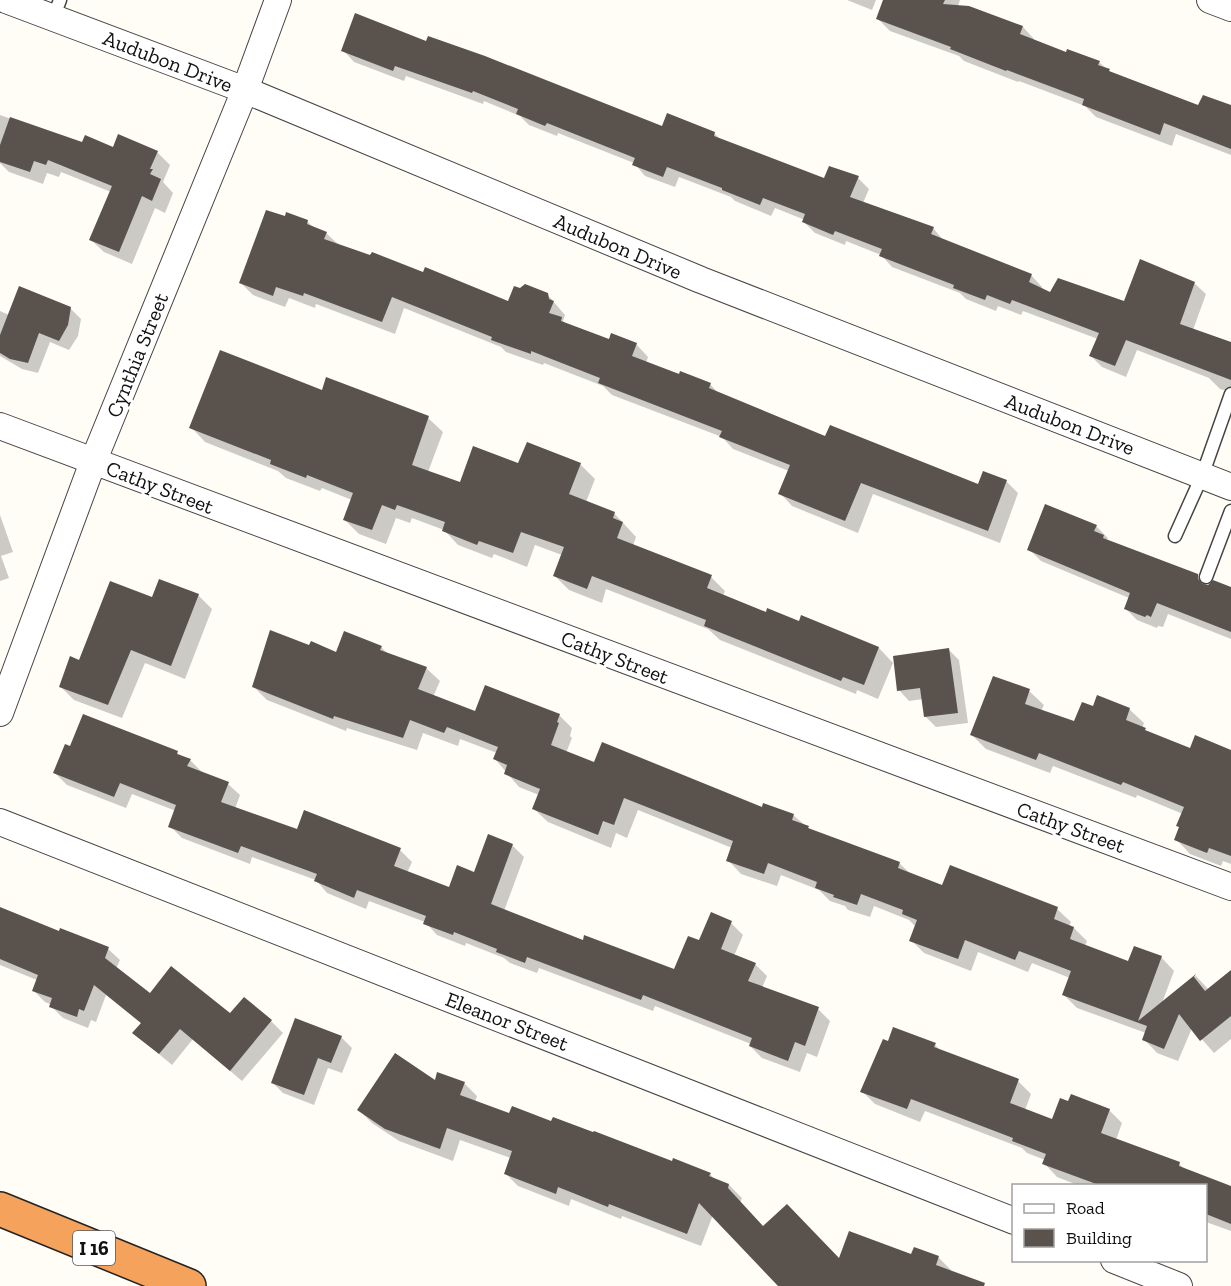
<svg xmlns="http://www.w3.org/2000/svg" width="1231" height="1286" viewBox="0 0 1231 1286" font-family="'Zilla Slab',serif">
<rect width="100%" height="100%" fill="#fffdf5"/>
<path fill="#0003" d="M 847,0 L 876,0 L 872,10 Z
M 885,0 L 960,0 L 958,6 L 1023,27 L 1034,39 L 1034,41 L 1067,54 L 1099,62 L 1112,74 L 1199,107 L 1231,108 L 1231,155 L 1176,134 L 1172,146 L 1096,117 L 1085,106 L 1019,81 L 1018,82 L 964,61 L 959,56 L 890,31 L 878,19 Z
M 427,43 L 663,128 L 714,133 L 721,140 L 825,180 L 858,178 L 869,189 L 863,203 L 933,228 L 944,241 L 1031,275 L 1042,287 L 1041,290 L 1050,294 L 1125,303 L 1194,283 L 1206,294 L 1193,330 L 1231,344 L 1231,392 L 1220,389 L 1209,378 L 1137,350 L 1126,377 L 1102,367 L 1091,356 L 1098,339 L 1023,311 L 1021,315 L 998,306 L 996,311 L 966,299 L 960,293 L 892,267 L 881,255 L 846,241 L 845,245 L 815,233 L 804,222 L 805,220 L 775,208 L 771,216 L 735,201 L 731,197 L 679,177 L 675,187 L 645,176 L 634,163 L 558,133 L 557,136 L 529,125 L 520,116 L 484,101 L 483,104 L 406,76 L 404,81 L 354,62 L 343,50 Z
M 0,115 L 83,144 L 114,149 L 157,152 L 170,165 L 163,182 L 173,193 L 165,213 L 155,208 L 132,264 L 104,252 L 91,240 L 111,192 L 61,172 L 59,177 L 47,173 L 43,184 L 9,172 L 0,163 Z
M 285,218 L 307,221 L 315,229 L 326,233 L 339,245 L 509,303 L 547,294 L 565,315 L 563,321 L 567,325 L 610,340 L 636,344 L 648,357 L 646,363 L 710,384 L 720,395 L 826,438 L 979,486 L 1006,481 L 1018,493 L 1000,543 L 873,494 L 858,533 L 792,506 L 780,493 L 789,471 L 733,449 L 722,437 L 612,395 L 603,386 L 544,363 L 543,365 L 506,352 L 501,347 L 404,308 L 395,334 L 316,304 L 315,308 L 289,298 L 285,307 L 253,295 L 241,283 Z
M 70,308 L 81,319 L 78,336 L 69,350 L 50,342 L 38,373 L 22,369 L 0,356 L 0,311 L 9,315 Z
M 322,392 L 428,418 L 443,432 L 428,472 L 460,484 L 519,465 L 580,464 L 595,479 L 586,502 L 614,513 L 636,537 L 633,546 L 711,577 L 725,591 L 723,596 L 767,614 L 800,623 L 802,617 L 879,648 L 893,663 L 878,699 L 857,690 L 856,694 L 720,640 L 708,629 L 606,589 L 602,603 L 569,590 L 555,576 L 562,555 L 535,545 L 527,567 L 494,554 L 492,558 L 458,545 L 444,530 L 412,518 L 410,523 L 396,518 L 386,544 L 359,534 L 345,520 L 352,500 L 322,488 L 320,491 L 286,478 L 278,471 L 205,442 L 191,427 Z
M 0,515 L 13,552 L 1,556 L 9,578 L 0,581 Z
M 1096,526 L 1108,538 L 1107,540 L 1197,576 L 1207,586 L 1231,589 L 1231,639 L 1168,614 L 1163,627 L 1158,626 L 1157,628 L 1137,620 L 1125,608 L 1129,598 L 1041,561 L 1029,549 Z
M 198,595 L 212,609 L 185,679 L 145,663 L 122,718 L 74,700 L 60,686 L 80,662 L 153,599 Z
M 310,647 L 337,654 L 381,647 L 388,654 L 426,668 L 440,681 L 433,697 L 476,713 L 559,715 L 572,728 L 570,736 L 572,738 L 566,753 L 595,764 L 763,809 L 793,815 L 812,831 L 899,863 L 912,875 L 943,887 L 1057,909 L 1071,922 L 1069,926 L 1074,928 L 1087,941 L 1085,946 L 1129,963 L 1161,957 L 1174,971 L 1162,1003 L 1196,976 L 1209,990 L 1231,980 L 1231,1039 L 1214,1053 L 1192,1028 L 1178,1061 L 1157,1053 L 1144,1039 L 1146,1033 L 1077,1008 L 1064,995 L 1070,978 L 1032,963 L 1028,972 L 978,952 L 971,971 L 924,953 L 911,940 L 916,927 L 909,920 L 874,906 L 870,917 L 848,910 L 845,906 L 830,901 L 819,890 L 781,875 L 777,886 L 741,874 L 728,860 L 732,848 L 638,810 L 627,838 L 616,833 L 611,848 L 548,822 L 534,809 L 539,795 L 519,787 L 495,759 L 497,753 L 460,739 L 458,746 L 423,733 L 417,750 L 347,728 L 346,731 L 267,700 L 254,687 Z
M 949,650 L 959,660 L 968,723 L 936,727 L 925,716 L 923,699 L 909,701 L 899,690 Z
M 1029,691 L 1044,705 L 1041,711 L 1075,723 L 1094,708 L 1129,709 L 1144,723 L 1142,729 L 1231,791 L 1231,864 L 1223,861 L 1221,866 L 1190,854 L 1176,839 L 1183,814 L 1137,795 L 1136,798 L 1053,766 L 1050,773 L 986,749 L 972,735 Z
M 84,716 L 177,753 L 190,760 L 202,772 L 228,784 L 240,795 L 235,809 L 298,831 L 400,850 L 412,862 L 407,873 L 450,889 L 475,874 L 512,845 L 524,857 L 504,911 L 583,942 L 675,971 L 699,942 L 731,923 L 743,935 L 734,956 L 755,964 L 767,976 L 762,988 L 818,1009 L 830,1021 L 817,1057 L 807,1053 L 800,1072 L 762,1058 L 750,1046 L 751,1044 L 655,1006 L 653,1011 L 539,968 L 537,973 L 510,963 L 504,958 L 466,943 L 465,946 L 437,935 L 425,922 L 369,901 L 366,909 L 327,893 L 316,880 L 252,857 L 250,864 L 182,838 L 170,826 L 176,811 L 132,794 L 126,808 L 67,785 L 55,773 L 71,748 Z
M 0,909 L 60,933 L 108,949 L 120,960 L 116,969 L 150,995 L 230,1016 L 271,1021 L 283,1033 L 242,1081 L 193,1039 L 172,1065 L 134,1033 L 142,1024 L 106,995 L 96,1022 L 91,1020 L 88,1028 L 63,1018 L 51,1006 L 52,1005 L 45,1002 L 33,990 L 37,980 L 0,965 Z
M 341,1037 L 352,1048 L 342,1073 L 328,1068 L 314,1105 L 283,1093 L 272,1082 Z
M 935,1045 L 941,1051 L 1018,1081 L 1031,1094 L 1025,1110 L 1053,1120 L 1109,1110 L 1122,1123 L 1116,1140 L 1179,1164 L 1187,1171 L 1231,1189 L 1231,1231 L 1206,1222 L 1206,1186 L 1080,1186 L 1057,1177 L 1044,1163 L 1045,1160 L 1027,1153 L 1022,1148 L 925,1111 L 920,1122 L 875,1104 L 862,1091 Z
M 435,1082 L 464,1083 L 477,1096 L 475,1102 L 510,1115 L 710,1174 L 716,1181 L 729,1185 L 742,1198 L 740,1203 L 763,1228 L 840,1261 L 912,1256 L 938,1257 L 951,1270 L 951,1272 L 981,1286 L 780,1286 L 713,1215 L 701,1246 L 622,1216 L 621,1219 L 571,1199 L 569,1206 L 518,1186 L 505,1173 L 511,1158 L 460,1140 L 453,1161 L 399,1141 L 372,1123 L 359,1110 Z"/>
<path fill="#5a524d" d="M 883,0 L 945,0 L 943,4 L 969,6 L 1023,26 L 1020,34 L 1066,52 L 1067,49 L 1100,61 L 1098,65 L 1110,69 L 1109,71 L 1198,105 L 1203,95 L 1231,105 L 1231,149 L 1164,123 L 1160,135 L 1082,105 L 1084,99 L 1007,70 L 1006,71 L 950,49 L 951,47 L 876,19 Z
M 355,13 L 426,41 L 428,36 L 485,56 L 662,126 L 667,113 L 715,132 L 714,136 L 824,178 L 829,166 L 859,176 L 850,197 L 934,227 L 931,234 L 1032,274 L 1029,282 L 1050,292 L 1058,278 L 1124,301 L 1140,259 L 1195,282 L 1180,324 L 1231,342 L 1231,380 L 1126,340 L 1115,366 L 1089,356 L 1099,333 L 1012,300 L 1010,304 L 987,295 L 985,300 L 953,288 L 954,285 L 879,256 L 882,249 L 835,231 L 833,235 L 802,222 L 805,214 L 763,198 L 760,205 L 722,190 L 722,188 L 667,167 L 663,177 L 632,165 L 635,158 L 547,123 L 545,126 L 516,114 L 518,109 L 473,91 L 472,93 L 395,66 L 393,71 L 341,51 Z
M 10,117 L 82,142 L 85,135 L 113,147 L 118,134 L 158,151 L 150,169 L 153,169 L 150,174 L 161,179 L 152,201 L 142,196 L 119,252 L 89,240 L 112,186 L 48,160 L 46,165 L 34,161 L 30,172 L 0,162 L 0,145 Z
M 266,210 L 285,216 L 286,212 L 308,220 L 307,224 L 327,232 L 324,239 L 370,255 L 372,252 L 423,272 L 425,267 L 508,301 L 514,286 L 520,288 L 525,284 L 548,293 L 549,299 L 554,301 L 549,313 L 562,317 L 561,321 L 609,339 L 611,333 L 637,343 L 632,356 L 679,374 L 680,371 L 711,383 L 709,388 L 825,436 L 830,425 L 978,484 L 983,471 L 1007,480 L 988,531 L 861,483 L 845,521 L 778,494 L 790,465 L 719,437 L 722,431 L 598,383 L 600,378 L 531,351 L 531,354 L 491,340 L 492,337 L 392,297 L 382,322 L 304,293 L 303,296 L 276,287 L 273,296 L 239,283 Z
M 19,286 L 71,307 L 68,325 L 59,341 L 39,333 L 28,363 L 10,359 L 0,353 L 0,335 Z
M 220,350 L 322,390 L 326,377 L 429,416 L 412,465 L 460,482 L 473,446 L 518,463 L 527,442 L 581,463 L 569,494 L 615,512 L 613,518 L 623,522 L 617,538 L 712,575 L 707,588 L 766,612 L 767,608 L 799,621 L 801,615 L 879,647 L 864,685 L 843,677 L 841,681 L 704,626 L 706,620 L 592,576 L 587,589 L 553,576 L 564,547 L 521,532 L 513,553 L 479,541 L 477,545 L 442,531 L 445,522 L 397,505 L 395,510 L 382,505 L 372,530 L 343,520 L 353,493 L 307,475 L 306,478 L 270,464 L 271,460 L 189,428 Z
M 1045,504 L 1097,525 L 1094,531 L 1104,535 L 1103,538 L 1198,574 L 1198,579 L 1203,584 L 1208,585 L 1213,580 L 1231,587 L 1231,632 L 1157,603 L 1151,617 L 1147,615 L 1145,617 L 1124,609 L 1130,593 L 1027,550 Z
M 159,579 L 199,594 L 171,666 L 131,650 L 108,705 L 59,687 L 70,656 L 79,660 L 110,581 L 152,597 Z
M 270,630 L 309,645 L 311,641 L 336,652 L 344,631 L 382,646 L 380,650 L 427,667 L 418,689 L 475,711 L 485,685 L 560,714 L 557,722 L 559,723 L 551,745 L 594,762 L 602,742 L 762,807 L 763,803 L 794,814 L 792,820 L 809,826 L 808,828 L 900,862 L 898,868 L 942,885 L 950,865 L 1058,907 L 1054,919 L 1074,927 L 1070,939 L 1128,961 L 1134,946 L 1162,956 L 1138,1021 L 1196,974 L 1194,977 L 1205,991 L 1231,970 L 1231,1016 L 1200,1041 L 1179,1014 L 1164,1049 L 1142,1040 L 1147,1026 L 1062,995 L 1071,971 L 1019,951 L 1015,960 L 965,940 L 958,959 L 909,941 L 917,920 L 902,914 L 903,910 L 861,894 L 857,905 L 833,897 L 834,895 L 815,888 L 817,882 L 768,863 L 764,874 L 726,861 L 733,841 L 624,798 L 614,825 L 603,821 L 598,835 L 532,809 L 540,789 L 504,774 L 507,765 L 493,759 L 498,747 L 447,727 L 444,733 L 410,720 L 403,738 L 334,716 L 333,719 L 252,687 Z
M 949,648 L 958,713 L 924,717 L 920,688 L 897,691 L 893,656 Z
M 993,676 L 1030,689 L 1025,704 L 1074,721 L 1082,702 L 1093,706 L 1097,695 L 1130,708 L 1126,720 L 1146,728 L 1145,730 L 1190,748 L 1195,735 L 1231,750 L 1231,856 L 1209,848 L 1207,853 L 1174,840 L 1179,827 L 1176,826 L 1184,807 L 1123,782 L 1121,785 L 1039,753 L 1036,760 L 970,735 Z
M 83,714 L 178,751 L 177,754 L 191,759 L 187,766 L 229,782 L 221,802 L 297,829 L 304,810 L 401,848 L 394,866 L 449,887 L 457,865 L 474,872 L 488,834 L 513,844 L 491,904 L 583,940 L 584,935 L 674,969 L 688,936 L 699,940 L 711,912 L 732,921 L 721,949 L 756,963 L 748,981 L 819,1007 L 805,1046 L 795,1042 L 788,1061 L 749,1046 L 752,1038 L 643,995 L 641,1000 L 527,957 L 525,963 L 496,952 L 497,949 L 454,932 L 453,935 L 423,924 L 426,916 L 357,890 L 354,898 L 314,881 L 317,874 L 241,846 L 238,853 L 168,827 L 176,805 L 120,783 L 114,797 L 53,773 L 65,744 L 70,746 Z
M 0,907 L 59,931 L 60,928 L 109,947 L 105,958 L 150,993 L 171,966 L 230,1013 L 244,997 L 272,1020 L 230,1071 L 180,1029 L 159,1054 L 132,1033 L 141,1023 L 94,985 L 84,1011 L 79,1009 L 77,1017 L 49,1007 L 52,998 L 32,991 L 38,975 L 0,959 Z
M 295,1018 L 342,1036 L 331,1063 L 318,1058 L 304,1095 L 271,1083 Z
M 893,1027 L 936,1043 L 934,1047 L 1019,1079 L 1010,1103 L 1052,1119 L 1060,1098 L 1068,1101 L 1071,1094 L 1110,1109 L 1101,1133 L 1180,1162 L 1179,1166 L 1231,1186 L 1231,1224 L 1206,1214 L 1206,1185 L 1099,1185 L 1042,1164 L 1046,1154 L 1012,1141 L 1013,1138 L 911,1099 L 907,1109 L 860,1092 L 883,1039 L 888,1041 Z
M 395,1053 L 435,1080 L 437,1072 L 465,1082 L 460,1095 L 509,1113 L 512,1106 L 551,1121 L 553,1117 L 593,1132 L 594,1131 L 672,1161 L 673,1158 L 711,1173 L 709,1176 L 729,1184 L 728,1188 L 763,1226 L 787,1204 L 839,1258 L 849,1231 L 911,1254 L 914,1247 L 939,1256 L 936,1265 L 985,1283 L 984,1286 L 778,1286 L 699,1203 L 687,1234 L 609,1204 L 608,1207 L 558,1187 L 556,1194 L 504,1174 L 512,1151 L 447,1128 L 440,1149 L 385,1129 L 357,1110 Z"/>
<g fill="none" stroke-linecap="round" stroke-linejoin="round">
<defs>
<path id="service" d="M 53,18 L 60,0
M 1175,536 L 1202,476 L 1231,394
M 1206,577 L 1231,511"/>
<path id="minor" d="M 6,0 L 245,90 L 701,280 L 1231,487
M 1210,0 L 1231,8
M 0,426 L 1231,887
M 0,713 L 93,462 L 245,90 L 278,0
M 0,822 L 1014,1221
M 1114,1260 L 1179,1286"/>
<path id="motorway" d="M 0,1209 L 189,1286"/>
</defs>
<use href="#service" stroke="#444" stroke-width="15"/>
<use href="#minor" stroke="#444" stroke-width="28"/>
<use href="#motorway" stroke="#222" stroke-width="36"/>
<use href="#service" stroke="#fff" stroke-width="12"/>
<use href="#minor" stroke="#fff" stroke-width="26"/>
<use href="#motorway" stroke="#f5a25d" stroke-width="33"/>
</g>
<g text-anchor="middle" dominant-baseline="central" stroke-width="6" stroke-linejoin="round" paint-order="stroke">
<rect fill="#fff" stroke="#585858" stroke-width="1.5" x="73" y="1231" width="42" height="34" rx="4.5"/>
<g font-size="20" font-weight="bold" fill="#111">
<text x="94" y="1248">I 16</text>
</g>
<g font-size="21" fill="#111" stroke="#fff">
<text transform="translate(168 61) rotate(21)">Audubon Drive</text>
<text transform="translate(618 246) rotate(23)">Audubon Drive</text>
<text transform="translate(137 355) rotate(-68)">Cynthia Street</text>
<text transform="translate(1070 424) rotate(21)">Audubon Drive</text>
<text transform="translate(160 487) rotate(21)">Cathy Street</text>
<text transform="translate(615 657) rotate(21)">Cathy Street</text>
<text transform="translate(1071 827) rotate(20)">Cathy Street</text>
<text transform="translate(507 1021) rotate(21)">Eleanor Street</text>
</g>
</g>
<rect x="1012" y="1184" width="195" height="78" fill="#ffffff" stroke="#a0a0a0" stroke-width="1.5"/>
<rect x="1024" y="1204" width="30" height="9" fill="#ffffff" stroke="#a0a0a0" stroke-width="1.5"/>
<text x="1066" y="1214" font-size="18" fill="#111111">Road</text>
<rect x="1024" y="1229" width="30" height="18" fill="#5a524d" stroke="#a0a0a0" stroke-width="1.5"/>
<text x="1066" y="1244" font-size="18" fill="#111111">Building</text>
</svg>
